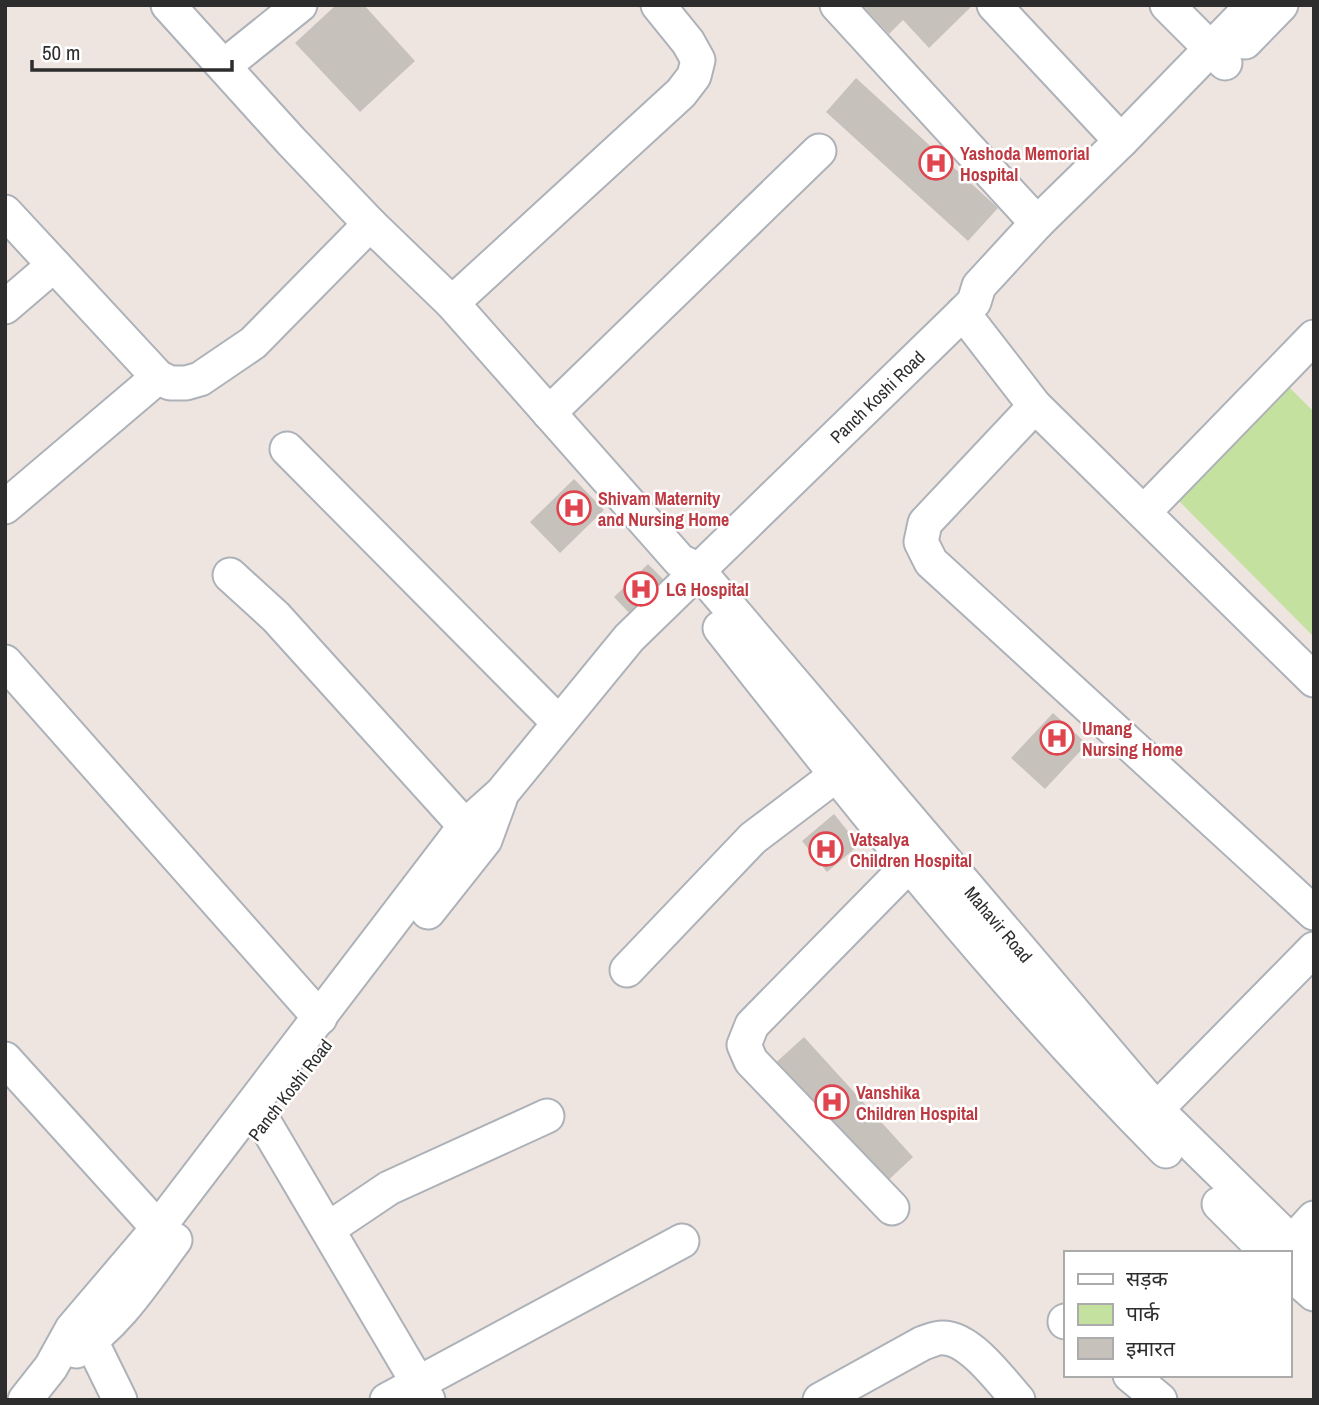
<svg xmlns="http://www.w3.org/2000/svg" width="1319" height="1405" viewBox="0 0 1319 1405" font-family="'Archivo Narrow','Noto Sans Devanagari',sans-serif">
<rect width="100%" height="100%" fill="#eee5e1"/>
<path fill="#c4e1a0" d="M 1290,388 L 1314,412 L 1314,637 L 1178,500 Z"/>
<path fill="#c7c1bc" d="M 336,5 L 364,5 L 415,61 L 360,112 L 295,43 Z
M 862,5 L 973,5 L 929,48 L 903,20 L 889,34 Z
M 856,78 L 998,208 L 968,241 L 826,112 Z
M 574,479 L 604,510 L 560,553 L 530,522 Z
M 648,564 L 667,583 L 632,616 L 614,597 Z
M 1053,713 L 1087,744 L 1045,789 L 1011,758 Z
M 834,814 L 859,845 L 827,872 L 802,841 Z
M 804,1037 L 913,1157 L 881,1187 L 772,1066 Z"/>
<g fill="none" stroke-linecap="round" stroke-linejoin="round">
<defs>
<g id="minor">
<path id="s1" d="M 168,5 L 291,141 L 370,224 L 452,303 L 680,561 L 697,569 L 1156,1109 L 1314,1264"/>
<path d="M 837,5 L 1037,223"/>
<path d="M 994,5 L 1121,141"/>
<path d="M 1167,5 L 1225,63"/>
<path d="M 1245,42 L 1281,5"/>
<path d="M 224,66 L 300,5"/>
<path d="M 5,212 L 158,377 L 170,383 L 186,383 L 200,379 L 253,343 L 370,224"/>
<path d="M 452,303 L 681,93 L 694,76 L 698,60 L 688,42 L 658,5"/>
<path d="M 5,307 L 54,265"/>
<path d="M 963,313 L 1035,406 L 1314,680"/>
<path d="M 1035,406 L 925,523 L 921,542 L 931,562 L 1314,913"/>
<path d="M 549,413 L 819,151"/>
<path d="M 287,449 L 559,723"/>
<path d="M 5,507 L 158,377"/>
<path d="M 1144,512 L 1314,337"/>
<path d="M 230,575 L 276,617 L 465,826"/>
<path d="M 720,628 C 861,808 1004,988 1166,1151"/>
<path d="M 5,662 L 320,1018"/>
<path d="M 428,912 L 485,840 L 500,799"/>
<path d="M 627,970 L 753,838 L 836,775"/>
<path d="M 5,1059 L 158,1228"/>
<path d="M 264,1122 L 428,1400"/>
<path d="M 1142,1124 L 1314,949"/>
<path d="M 1219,1204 L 1268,1253"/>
<path d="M 892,1208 L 751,1061 L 744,1045 L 752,1025 L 908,866 L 926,853"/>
<path d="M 328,1229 L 389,1188 L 547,1116"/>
<path d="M 1282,1253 L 1314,1218"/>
<path d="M 1289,1272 L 1314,1294"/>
<path d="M 1065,1321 L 1065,1322"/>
<path d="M 91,1341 L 120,1400"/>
<path d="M 76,1351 C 118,1324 146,1279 175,1240"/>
<path d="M 1130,1375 L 1160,1400"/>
<path id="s2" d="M 25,1400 L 51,1367 L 72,1329 L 158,1228 L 465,826 L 502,793 L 629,638 L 963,313 L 974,302 L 979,286 L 1037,223 L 1121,141 L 1253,5"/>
<path d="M 387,1400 L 682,1241"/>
<path d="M 820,1400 L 923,1343 C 930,1341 937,1337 944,1338 C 971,1339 1001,1381 1018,1400"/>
</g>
</defs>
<use href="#minor" stroke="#adb2b9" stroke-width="37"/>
<use href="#minor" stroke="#fff" stroke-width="33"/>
</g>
<defs>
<symbol id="hospital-ring" viewBox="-11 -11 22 22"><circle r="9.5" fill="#fff" stroke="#e0444e" stroke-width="1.5"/><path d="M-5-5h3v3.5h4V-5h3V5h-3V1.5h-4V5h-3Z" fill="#e0444e"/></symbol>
</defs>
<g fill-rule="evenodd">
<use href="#hospital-ring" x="917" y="144" width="38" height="38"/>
<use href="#hospital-ring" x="555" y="489" width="38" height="38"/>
<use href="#hospital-ring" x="622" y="570" width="38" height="38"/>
<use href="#hospital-ring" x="1038" y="719" width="38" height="38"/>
<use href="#hospital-ring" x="807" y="830" width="38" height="38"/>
<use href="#hospital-ring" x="813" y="1083" width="38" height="38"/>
</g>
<g text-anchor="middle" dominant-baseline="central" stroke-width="5" stroke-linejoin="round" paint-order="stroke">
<g font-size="18" font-weight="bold" fill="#be3a42" stroke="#fff" text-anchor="start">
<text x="960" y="153">Yashoda Memorial<tspan x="960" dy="21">Hospital</tspan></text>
<text x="598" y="498">Shivam Maternity<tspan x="598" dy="21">and Nursing Home</tspan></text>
<text x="666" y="589">LG Hospital</text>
<text x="1082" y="728">Umang<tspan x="1082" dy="21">Nursing Home</tspan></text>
<text x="850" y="839">Vatsalya<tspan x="850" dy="21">Children Hospital</tspan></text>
<text x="856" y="1092">Vanshika<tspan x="856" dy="21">Children Hospital</tspan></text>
</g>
<g font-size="18" fill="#2d2d2d" stroke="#fff">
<text stroke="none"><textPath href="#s2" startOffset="1320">Panch Koshi Road</textPath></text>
<text stroke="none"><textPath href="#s1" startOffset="1241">Mahavir Road</textPath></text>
<text transform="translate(290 1090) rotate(-52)">Panch Koshi Road</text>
</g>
</g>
<rect width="1319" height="1405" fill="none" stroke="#2d2d2d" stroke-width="14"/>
<rect x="1064" y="1251" width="228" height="126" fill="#ffffff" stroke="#ababab" stroke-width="2"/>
<rect x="1078" y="1274" width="35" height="10" fill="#ffffff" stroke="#ababab" stroke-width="2"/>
<text x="1126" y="1286" font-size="21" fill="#2d2d2d">सड़क</text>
<rect x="1078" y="1304" width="35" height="21" fill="#c4e1a0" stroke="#ababab" stroke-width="2"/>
<text x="1126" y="1321" font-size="21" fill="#2d2d2d">पार्क</text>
<rect x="1078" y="1338" width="35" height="21" fill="#c7c1bc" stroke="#ababab" stroke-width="2"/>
<text x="1126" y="1356" font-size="21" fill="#2d2d2d">इमारत</text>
<path d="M32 60v10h200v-10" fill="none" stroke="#2d2d2d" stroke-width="3.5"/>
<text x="42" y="60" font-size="21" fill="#2d2d2d" stroke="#ffffff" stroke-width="5" paint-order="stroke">50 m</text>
</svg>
